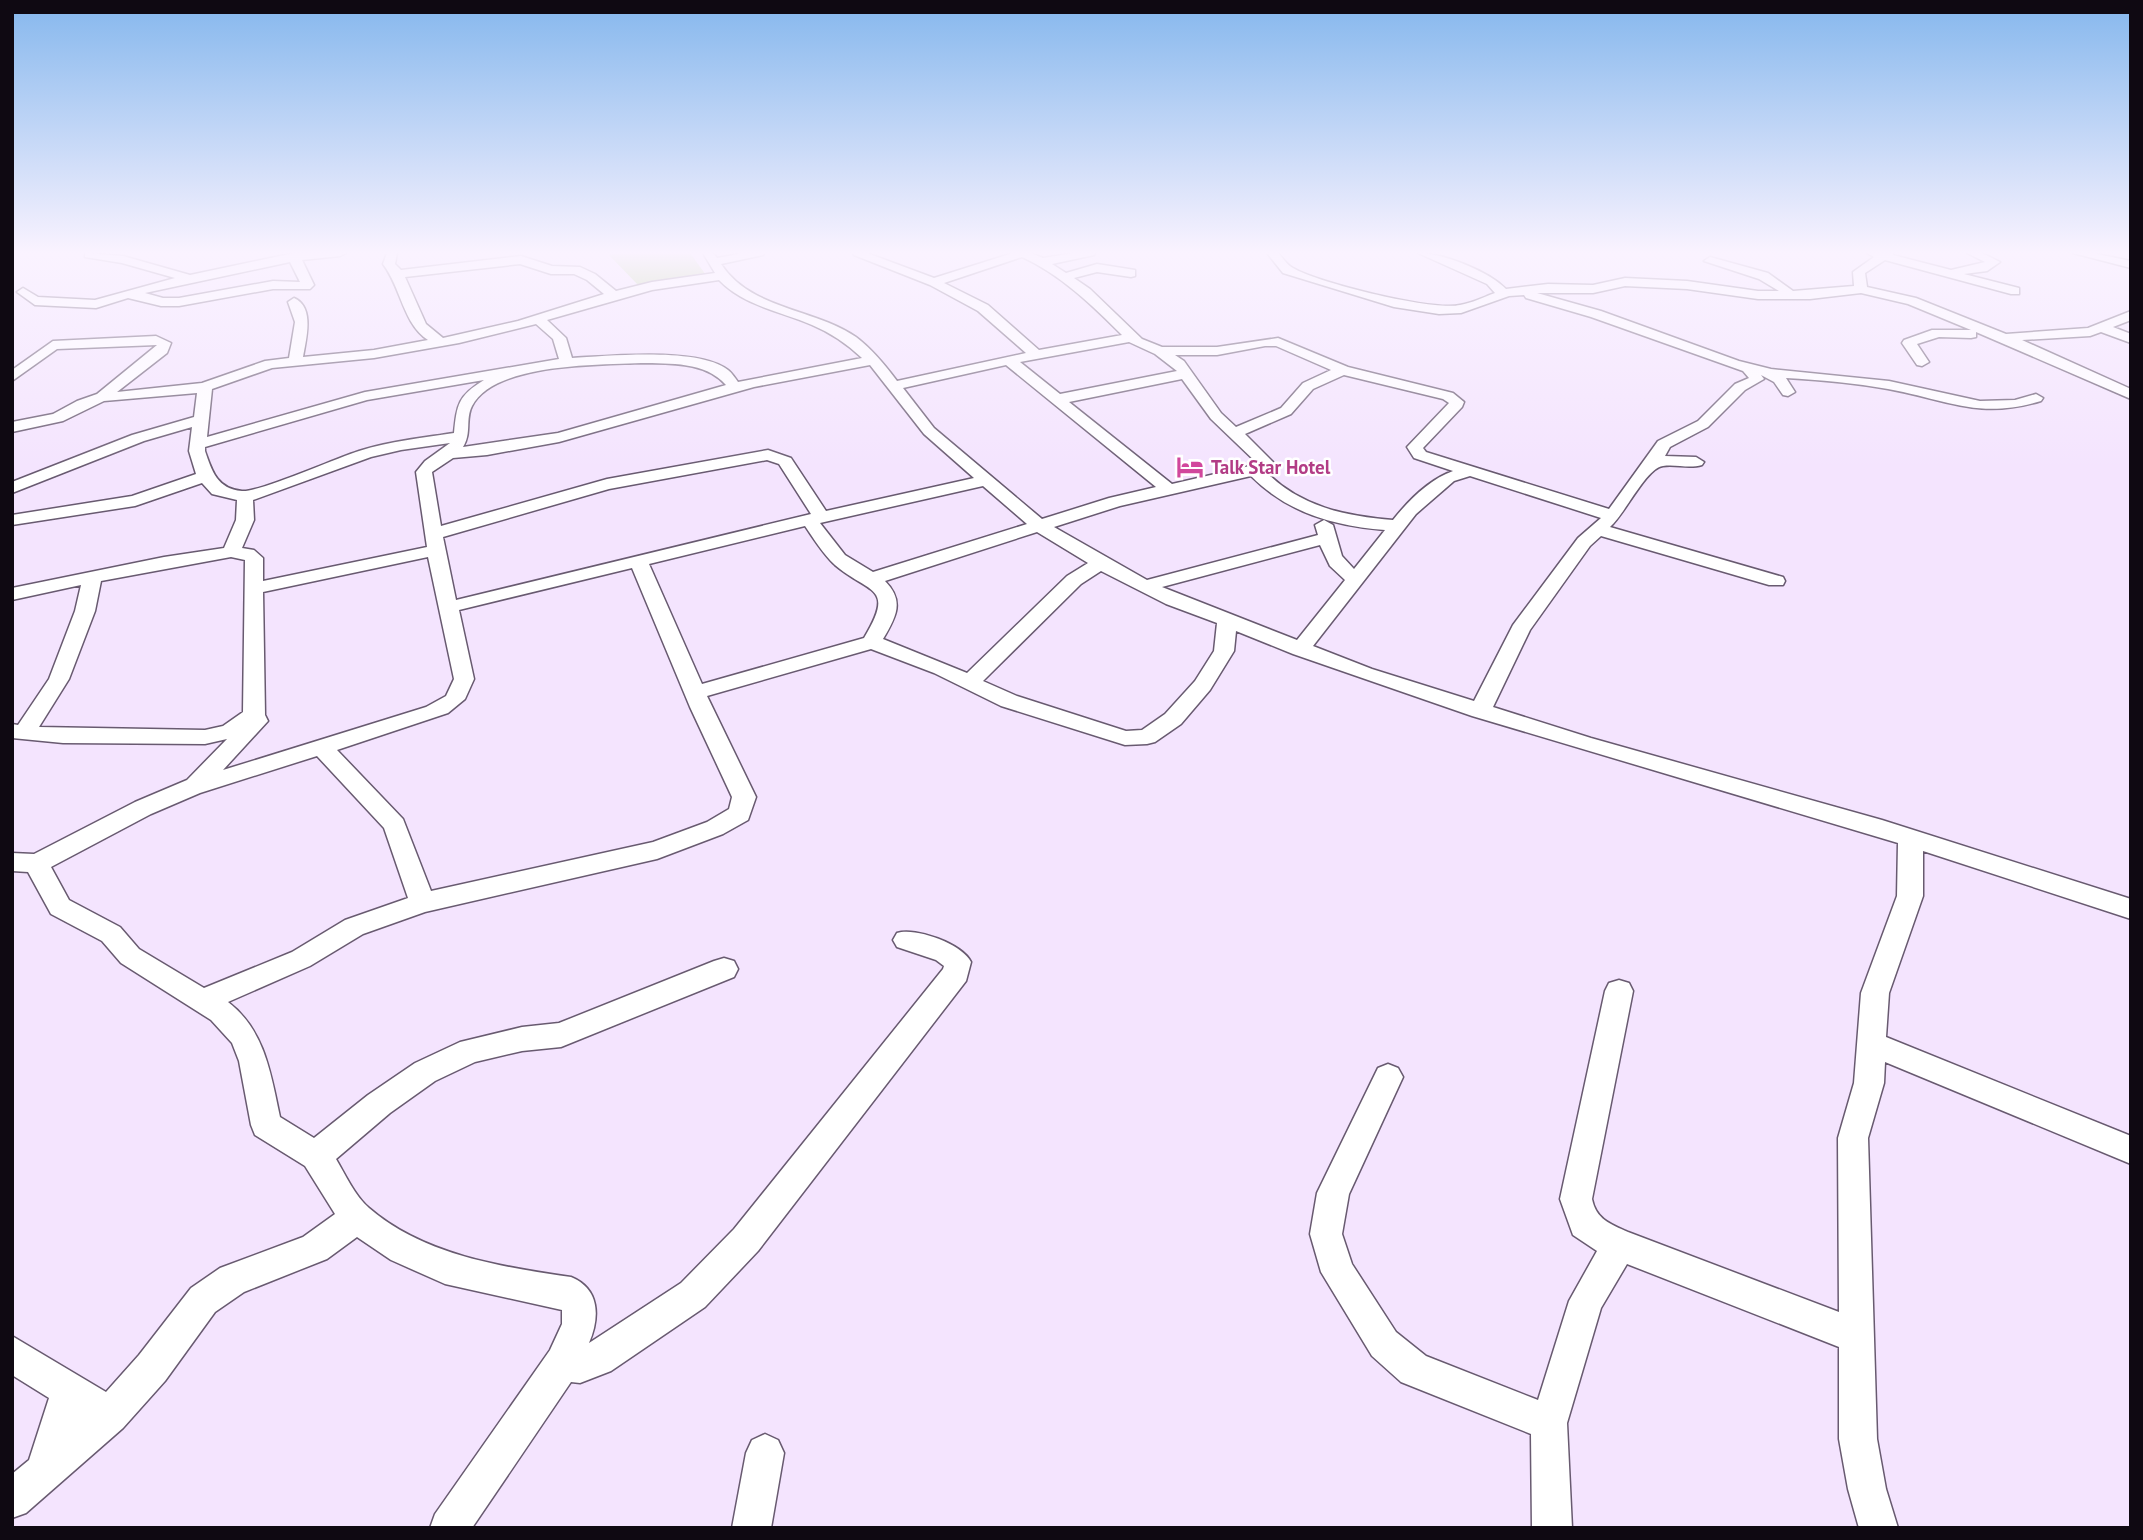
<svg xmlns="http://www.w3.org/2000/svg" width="2143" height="1540" viewBox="0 0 2143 1540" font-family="'PT Sans',sans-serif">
<rect width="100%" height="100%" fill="#f4e4fe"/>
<path fill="#afd383" d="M 624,253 L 690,253 L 706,275 L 641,288 L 609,255 Z"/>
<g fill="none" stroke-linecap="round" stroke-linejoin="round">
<defs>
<path id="minor" d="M 85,253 L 123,256 L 190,275 L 294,253 L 346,253 L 340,256 L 302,260 L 314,285 L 310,289 L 273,289 L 179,306 L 161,306 L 128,298 L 96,308 L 35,305 L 17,292 L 23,288 L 38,297 L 95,300 L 175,278 L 122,263 L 85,257 ZM 290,262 L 300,282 L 273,281 L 179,298 L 163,298 L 145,293 Z
M 387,253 L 397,253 L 395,264 L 401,270 L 521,256 L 552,266 L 580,267 L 595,274 L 616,291 L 652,282 L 715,273 L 703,253 L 713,253 L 717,258 L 744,253 L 764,253 L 763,255 L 721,264 C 751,310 814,308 856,337 C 872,349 885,365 897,381 L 1026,353 L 978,311 L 930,285 L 854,255 L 853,253 L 867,253 L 934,278 L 1013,253 L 1031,253 L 1043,258 L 1074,253 L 1095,253 L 1094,255 L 1052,264 L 1066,273 L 1097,264 L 1135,270 L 1135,276 L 1131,277 L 1097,272 L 1074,278 L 1090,289 L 1142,339 L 1162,347 L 1217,347 L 1278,338 L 1348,367 L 1453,393 L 1464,402 L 1462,407 L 1423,448 L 1426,452 L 1609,509 L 1658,441 L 1698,421 L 1735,384 L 1749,378 L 1743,371 L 1591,317 L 1526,298 L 1524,295 L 1509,296 L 1461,313 L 1439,314 L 1394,307 L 1283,273 L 1267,253 L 1278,253 C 1282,257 1287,265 1293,268 C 1318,283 1432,311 1460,305 C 1472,303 1484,297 1495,293 L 1487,284 L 1418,253 C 1443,253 1488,271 1506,289 L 1548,284 L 1593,285 L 1625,278 L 1687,281 L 1758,291 L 1779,291 L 1759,279 L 1704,261 L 1710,257 L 1768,273 L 1793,291 L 1854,286 L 1853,272 L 1874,257 L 1867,253 L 1893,253 L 1893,255 L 1951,270 L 1985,262 L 1967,253 L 1982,253 L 2000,262 L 1987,271 L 1964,274 L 2019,288 L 2019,294 L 2011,294 L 1885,260 L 1865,273 L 1867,287 L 1916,298 L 2006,334 L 2088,328 L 2131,311 L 2131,320 L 2113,327 L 2131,334 L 2131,343 L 2101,332 L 2090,336 L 2022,340 L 2131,389 L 2131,399 L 1976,332 L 1976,337 L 1971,338 L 1939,337 L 1917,344 L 1929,362 L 1922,366 L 1917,365 L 1902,343 L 1904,340 L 1932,330 L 1971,330 L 1908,304 L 1861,293 L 1810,299 L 1758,299 L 1687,289 L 1625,286 L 1593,293 L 1537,293 L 1601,311 L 1739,361 L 1771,369 L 1889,381 L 1980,401 L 2015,400 L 2036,394 L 2043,398 L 2041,401 C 1979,420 1948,400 1888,389 C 1855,383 1820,380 1786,378 L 1795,392 L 1788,396 L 1783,395 L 1774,382 L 1761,375 L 1764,379 L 1745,390 L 1708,427 L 1670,447 L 1665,456 L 1696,457 L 1704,462 L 1702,465 C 1689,469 1676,464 1663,466 C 1646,468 1625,514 1610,527 L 1783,577 L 1785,581 L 1783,585 L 1769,585 L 1601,536 L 1590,546 L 1530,630 L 1493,707 L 1591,738 L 1882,820 L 2131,899 L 2131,919 L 1923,851 L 1923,896 L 1889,993 L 1886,1037 L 2131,1136 L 2131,1164 L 1885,1062 L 1884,1083 L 1868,1138 L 1877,1439 L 1886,1489 L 1898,1528 L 1859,1528 L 1848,1489 L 1839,1439 L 1839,1347 L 1627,1264 L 1601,1308 L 1567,1423 L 1572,1528 L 1532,1528 L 1531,1434 L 1401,1382 L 1372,1356 L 1321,1272 L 1310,1234 L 1317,1193 L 1378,1068 L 1388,1064 L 1398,1068 L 1403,1077 L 1349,1194 L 1342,1234 L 1352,1264 L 1396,1332 L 1426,1356 L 1538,1400 L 1569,1301 L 1597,1251 L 1573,1235 L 1560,1199 L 1605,991 L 1609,983 L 1619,980 L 1629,983 L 1633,991 L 1592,1199 C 1596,1219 1610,1224 1628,1232 L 1839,1312 L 1838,1138 L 1854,1083 L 1861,993 L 1897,896 L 1898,843 L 1472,716 L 1293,654 L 1236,631 L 1234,651 L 1210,690 L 1181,724 L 1155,742 L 1147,744 L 1125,745 L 1001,706 L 934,673 L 871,649 L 707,696 L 756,797 L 748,820 L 723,834 L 657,859 L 425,912 L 363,934 L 310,966 L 228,1002 C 265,1030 271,1075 280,1117 L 314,1138 L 368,1095 L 415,1063 L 460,1042 L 522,1027 L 559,1023 L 714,961 L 724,958 L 734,961 L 738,969 L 734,977 L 561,1047 L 522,1051 L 475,1062 L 435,1081 L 390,1113 L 336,1159 C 345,1174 355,1196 369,1208 C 423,1255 502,1267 571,1277 C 600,1289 600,1317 589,1343 L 681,1283 L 734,1229 L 943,969 L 944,966 L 936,960 L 897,947 L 893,940 L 897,933 C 916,927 962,944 971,962 L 966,981 L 758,1251 L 705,1307 L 611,1371 L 580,1383 L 571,1382 L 472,1528 L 430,1528 L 435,1514 L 550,1350 L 562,1324 L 562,1310 L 445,1284 L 391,1260 L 357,1237 L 327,1259 L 244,1292 L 215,1312 L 165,1381 L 123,1428 L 26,1513 L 12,1518 L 12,1474 L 29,1460 L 49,1398 L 12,1375 L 12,1336 L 106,1392 L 139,1355 L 191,1288 L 220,1268 L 303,1237 L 335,1214 L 305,1166 L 255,1135 L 251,1125 L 239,1061 L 232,1043 L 211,1020 L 121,963 L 102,941 L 51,914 L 28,872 L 12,871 L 12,853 L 34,854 L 135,802 L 187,780 L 227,739 L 205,744 L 63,743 L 12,738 L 12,724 L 18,725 L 49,679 L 75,611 L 81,585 L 12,600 L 12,588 L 164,557 L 224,548 L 236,520 L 237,500 L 212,494 L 202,483 L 135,506 L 12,525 L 12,515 L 132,496 L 196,474 L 189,451 L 192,427 L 144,441 L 12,493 L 12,482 L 132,435 L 194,417 L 197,393 L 104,401 L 63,421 L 12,432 L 12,422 L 53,414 L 77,401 L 97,394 L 157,345 L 57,349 L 12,381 L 12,370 L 53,341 L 156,336 L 171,343 L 167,353 L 117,392 L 202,383 L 265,361 L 289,358 L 295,322 L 288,302 L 294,298 C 315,307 306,339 303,357 L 374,350 L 428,340 C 403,324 401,287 383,264 ZM 1022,257 C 1061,275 1091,304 1122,335 L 1039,350 L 988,305 L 944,283 ZM 520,264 L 551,274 L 574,274 L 587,280 L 604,294 L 518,321 L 443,338 L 426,324 L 405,277 ZM 719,280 C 744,306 780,311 812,325 C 831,333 847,344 862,358 L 738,382 C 735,378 732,373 728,370 C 699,347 609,356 572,358 L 566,338 L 547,320 L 652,290 ZM 536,324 L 553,339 L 559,359 L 365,392 L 207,437 L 212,389 L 272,368 L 374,358 L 459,343 ZM 1129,342 L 1155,354 L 1177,371 L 1060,394 L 1020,362 ZM 1265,346 L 1276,346 L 1331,370 L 1303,383 L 1281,408 L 1236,427 L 1221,413 L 1184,361 L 1175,355 L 1217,355 ZM 641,363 C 670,364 705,361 726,385 L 558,433 L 463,447 C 472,433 465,419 472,406 C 494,363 599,365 641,363 ZM 870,365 L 924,434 L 974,478 L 826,511 L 791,458 L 768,450 L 607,479 L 441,526 L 432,472 L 453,458 L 487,455 L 559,442 L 754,387 ZM 1006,365 L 1156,487 L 1109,498 L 1042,519 L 934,428 L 903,388 ZM 1344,375 L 1443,399 L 1449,403 L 1407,447 L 1414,458 L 1453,471 C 1430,479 1408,501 1393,520 C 1345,516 1301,507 1266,472 L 1275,467 L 1273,462 L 1245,434 L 1291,414 L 1313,389 ZM 1182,379 L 1211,419 L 1258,464 L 1172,484 L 1069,402 ZM 484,380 C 458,396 457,404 454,433 C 422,438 390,441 359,451 C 337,458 257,493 242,491 C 217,489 212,471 205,451 L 205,447 L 367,400 ZM 450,443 L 425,461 L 416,472 L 427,547 L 263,581 L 263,558 L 254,550 L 242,548 L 254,520 L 253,500 L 371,457 L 401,450 ZM 767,460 L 779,464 L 811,514 L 456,600 L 443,537 L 609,489 ZM 1251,476 C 1288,513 1334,526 1385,530 L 1354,569 L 1342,556 L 1333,525 L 1324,520 L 1315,525 L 1318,535 L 1147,580 L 1054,527 L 1120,506 ZM 1470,476 L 1601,518 L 1578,538 L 1513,625 L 1474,701 L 1372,669 L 1313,646 L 1416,514 L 1454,481 ZM 983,486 L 1027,524 L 873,572 L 845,555 L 820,523 ZM 805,526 C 814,539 823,554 835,565 C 869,594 896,585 864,638 L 702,684 L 649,564 ZM 1037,532 L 1088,563 L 1067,576 L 967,673 L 883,639 C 896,617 905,601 885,581 ZM 1320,545 L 1330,566 L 1345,580 L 1297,640 L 1162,587 ZM 231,557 L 245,560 L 243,712 L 223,726 L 205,730 L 39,727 L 69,679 L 95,611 L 101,581 ZM 428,557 L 454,679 L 446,696 L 426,707 L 223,770 L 268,721 L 265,715 L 263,592 ZM 632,568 L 690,707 L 732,797 L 729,809 L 707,822 L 653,842 L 431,891 L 403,819 L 337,750 L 448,713 L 465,699 L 474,679 L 459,610 ZM 1101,571 L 1166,604 L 1217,623 L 1214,651 L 1195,681 L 1165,714 L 1142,730 L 1126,731 L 1017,696 L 983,681 L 1081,584 ZM 317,756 L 384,828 L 408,898 L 345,920 L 292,952 L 204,988 L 139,949 L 120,927 L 69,900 L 51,867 L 151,814 L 200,793 Z
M 2073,253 L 2092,253 L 2131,261 L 2131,268 Z
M 765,1434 L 778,1440 L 784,1453 L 771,1528 L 732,1528 L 746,1453 L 752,1440 Z"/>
</defs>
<use href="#minor" stroke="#685a70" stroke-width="3"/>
<use href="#minor" fill="#fff" fill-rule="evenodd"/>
</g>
<linearGradient id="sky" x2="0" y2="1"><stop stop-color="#85b7ed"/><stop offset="0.54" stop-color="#faf3ff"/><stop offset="1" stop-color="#faf3ff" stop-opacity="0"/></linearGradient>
<rect width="2143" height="468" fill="url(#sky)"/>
<defs>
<symbol id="hotel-bare" viewBox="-9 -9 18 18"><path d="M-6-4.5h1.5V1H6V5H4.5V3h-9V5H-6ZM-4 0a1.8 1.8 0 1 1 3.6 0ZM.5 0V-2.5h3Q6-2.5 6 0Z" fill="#d1479c" stroke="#fff" stroke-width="2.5" paint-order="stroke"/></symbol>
</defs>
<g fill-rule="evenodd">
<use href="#hotel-bare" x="1171" y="448" width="38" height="38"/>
</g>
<g text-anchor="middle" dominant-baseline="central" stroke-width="5" stroke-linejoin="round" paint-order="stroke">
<g font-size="19" font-weight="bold" fill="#b23c85" stroke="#fff" text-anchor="start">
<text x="1211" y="467">Talk Star Hotel</text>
</g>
</g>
<rect width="2143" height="1540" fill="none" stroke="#0f0912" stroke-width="28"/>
</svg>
